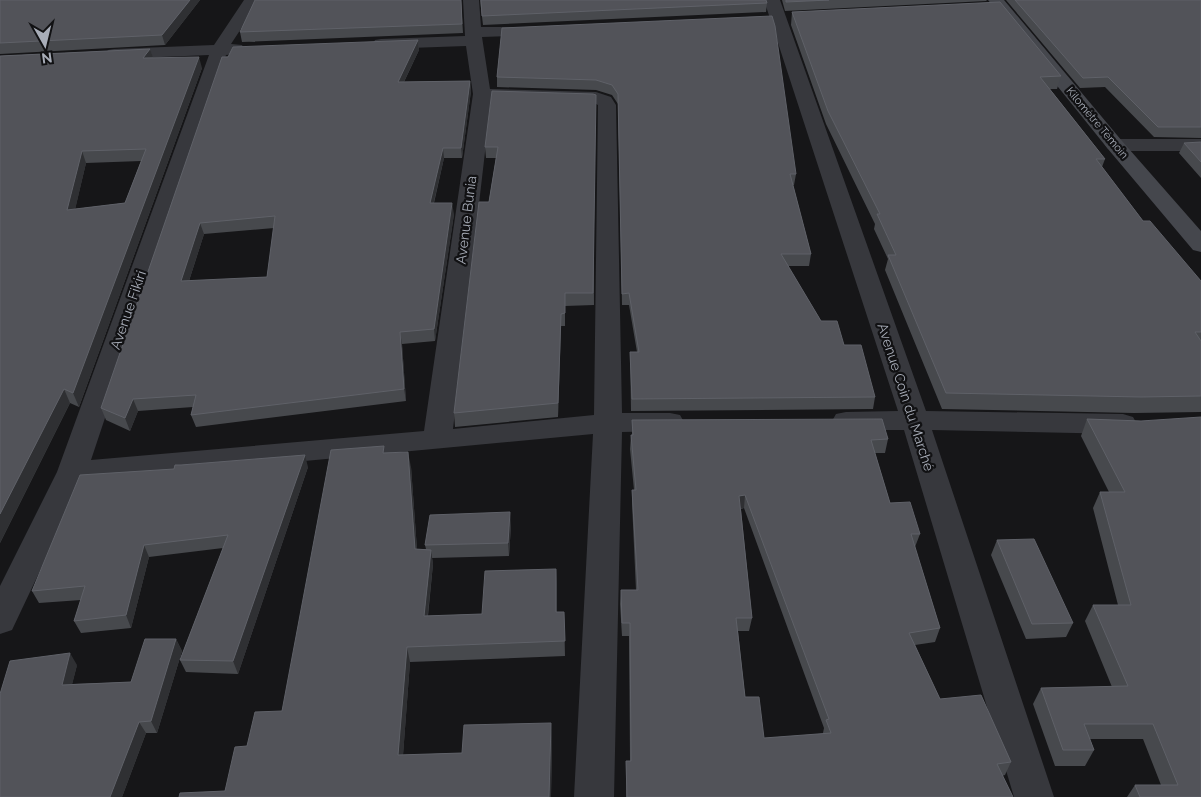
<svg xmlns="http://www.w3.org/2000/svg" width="1201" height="797" viewBox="0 0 1201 797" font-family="Raleway,sans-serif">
<rect width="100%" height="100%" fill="#161618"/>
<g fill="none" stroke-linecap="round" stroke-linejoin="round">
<path fill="#37383d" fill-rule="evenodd" d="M 244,0 L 260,0 L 231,44 L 242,45 L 244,49 L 242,53 L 226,55 L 91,460 L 424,431 L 473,94 L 466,46 L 381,49 L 375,48 L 373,44 L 375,40 L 381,39 L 465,36 L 463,0 L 479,0 L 481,27 L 544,27 L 546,30 L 544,33 L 538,35 L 482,37 L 490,89 L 596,92 L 611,97 L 616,105 L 622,413 L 670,413 L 680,415 L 684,422 L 680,429 L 670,431 L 622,432 L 614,797 L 574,797 L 593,434 L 82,482 L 12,630 L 0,634 L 0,586 L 57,472 L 209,55 L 114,59 L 108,58 L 105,54 L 108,50 L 114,49 L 214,45 ZM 491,100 L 594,103 L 598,105 L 594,415 L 453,429 Z
M 764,0 L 780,0 L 926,411 L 1123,414 L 1133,417 L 1137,424 L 1133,431 L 1123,434 L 932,430 L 1054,797 L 1014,797 L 904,430 L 846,430 L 836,428 L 832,421 L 836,414 L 846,412 L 898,411 Z
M 1115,139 L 1201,139 L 1201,151 L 1115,151 L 1108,149 L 1105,145 L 1108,141 Z"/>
<path fill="#45474d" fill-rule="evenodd" d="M 988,0 L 1004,0 L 1122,141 L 1201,231 L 1201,252 L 1193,250 L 1108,149 Z"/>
</g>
<path fill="#47494d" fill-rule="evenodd" d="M 0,0 L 200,0 L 165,45 L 0,54 Z
M 255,0 L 461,0 L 463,33 L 242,42 L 240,32 Z
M 480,0 L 767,3 L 766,12 L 483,25 Z
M 782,0 L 987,0 L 986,1 L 785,11 Z
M 1006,0 L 1201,0 L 1201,138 L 1154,137 L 1105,87 L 1080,88 Z
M 792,12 L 1061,76 L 1057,89 L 1050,89 L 1105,159 L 1102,167 L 1143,221 L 1201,281 L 1201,412 L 1134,413 L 942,409 L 885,270 L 888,259 L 874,229 L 875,224 L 826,124 L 791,25 Z
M 502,28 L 796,174 L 794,185 L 793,185 L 811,254 L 809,266 L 788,266 L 821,321 L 844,345 L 875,397 L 873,409 L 631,411 L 630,352 L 637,352 L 629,305 L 622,305 L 618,104 L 612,95 L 596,90 L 497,87 L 497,77 Z
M 418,40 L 419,50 L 404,82 L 470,81 L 471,91 L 462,158 L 444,158 L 434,203 L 454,214 L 435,341 L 402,344 L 406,401 L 196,427 L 191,415 L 193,407 L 138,411 L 130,431 L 106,420 L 101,408 L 222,57 ZM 274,228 L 267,277 L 189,281 L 204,234 Z
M 150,49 L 153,58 L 202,68 L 79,407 L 70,403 L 0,543 L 0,56 ZM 141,161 L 125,203 L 75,209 L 86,163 Z
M 593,94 L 594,305 L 565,306 L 565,326 L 561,326 L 558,417 L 455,427 L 454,413 L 496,158 L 486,158 L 485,147 Z
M 1201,142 L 1201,178 L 1179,153 L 1184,143 Z
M 1087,419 L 1141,421 L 1201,797 L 1127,797 L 1135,785 L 1161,785 L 1143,739 L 1090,739 L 1094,750 L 1085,766 L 1055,766 L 1033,704 L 1041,688 L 1112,687 L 1085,621 L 1093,605 L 1118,605 L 1093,508 L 1100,492 L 1109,492 L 1081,436 Z
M 632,420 L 888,439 L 885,453 L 875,453 L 890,503 L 920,534 L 915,547 L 940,628 L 935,642 L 915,645 L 940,699 L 1011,762 L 1005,775 L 1002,776 L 1013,797 L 626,797 L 626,761 L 630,761 L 629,636 L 622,636 L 620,604 L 621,590 L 636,590 L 632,503 L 632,490 L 634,490 L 630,449 L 631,435 L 632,435 ZM 744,508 L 824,728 L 823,733 L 823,734 L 764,738 L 745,697 L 738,631 L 749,631 L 752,618 L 741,509 Z
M 385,453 L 411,467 L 417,549 L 426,549 L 425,545 L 511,525 L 509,556 L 432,558 L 433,564 L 428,616 L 482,614 L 556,569 L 557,612 L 564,612 L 565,656 L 410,662 L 403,755 L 462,753 L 552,737 L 551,797 L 225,791 L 247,746 L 282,711 Z
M 308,467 L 238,674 L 186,672 L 180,660 L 223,548 L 149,557 L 131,628 L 81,633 L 74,621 L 81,600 L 39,603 L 32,591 Z
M 997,540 L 1073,623 L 1066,637 L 1026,639 L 991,555 Z
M 176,639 L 182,651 L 157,733 L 146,733 L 122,797 L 0,797 L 77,665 L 72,684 L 131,682 Z"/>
<path fill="#2f3033" d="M 190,0 L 200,0 L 165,45 L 162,35 Z
M 418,40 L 419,50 L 399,92 L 398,82 Z
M 150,49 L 154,60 L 143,58 Z
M 199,57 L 202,68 L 79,407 L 73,393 Z
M 470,81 L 471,91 L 462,158 L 461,148 Z
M 443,148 L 444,158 L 431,214 L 430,203 Z
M 82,151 L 86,163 L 72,223 L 67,210 Z
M 452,203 L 454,214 L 435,341 L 434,329 Z
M 200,223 L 204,234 L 185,293 L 181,281 Z
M 561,314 L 561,326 L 558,417 L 558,403 Z
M 400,332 L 402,344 L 406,401 L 404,389 Z
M 64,389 L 70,403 L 0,543 L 0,514 Z
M 133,399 L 138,411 L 130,431 L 125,418 Z
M 408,452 L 411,467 L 418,564 L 415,549 Z
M 305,455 L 308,467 L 238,674 L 233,661 Z
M 745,495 L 744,508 L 738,509 L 739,496 Z
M 510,512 L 511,525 L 509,556 L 508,543 Z
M 144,545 L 149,557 L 131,628 L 126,615 Z
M 431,550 L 433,564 L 426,631 L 424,616 Z
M 556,569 L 557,584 L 557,627 L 556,612 Z
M 176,639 L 182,651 L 157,733 L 151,721 Z
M 407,647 L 410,662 L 402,769 L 398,755 Z
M 70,653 L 77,665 L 69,697 L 62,685 Z
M 139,722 L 146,733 L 122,797 L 110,797 Z
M 551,723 L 552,737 L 551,797 L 549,797 Z"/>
<path fill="#525359" stroke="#5f6168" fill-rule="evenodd" d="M 0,0 L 190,0 L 162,35 L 0,43 Z
M 255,0 L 461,0 L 462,24 L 240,32 Z
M 481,0 L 766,0 L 767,3 L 482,16 Z
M 786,0 L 829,0 L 786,2 Z
M 1015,0 L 1201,0 L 1201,127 L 1158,127 L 1108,77 L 1083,78 Z
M 1000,2 L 1061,76 L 1040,77 L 1105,159 L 1096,159 L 1143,221 L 1150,221 L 1201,281 L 1201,332 L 1195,332 L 1201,341 L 1201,396 L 1141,397 L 946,393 L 888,255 L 896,255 L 877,214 L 880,214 L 828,111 L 792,12 Z
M 772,16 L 775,26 L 796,174 L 790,174 L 811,254 L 781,254 L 821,321 L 837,321 L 844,345 L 861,345 L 875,397 L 632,399 L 630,352 L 639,352 L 629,293 L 622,294 L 618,94 L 612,85 L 596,80 L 497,77 L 502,28 Z
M 418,40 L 398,82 L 470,81 L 461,148 L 443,148 L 430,203 L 452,203 L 434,329 L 400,332 L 404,389 L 191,415 L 196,395 L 133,399 L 125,418 L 101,408 L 222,57 L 228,57 L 233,47 ZM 275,216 L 267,277 L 181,281 L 200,223 Z
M 150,49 L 143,58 L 199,57 L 73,393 L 64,389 L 0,514 L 0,56 ZM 146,149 L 125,203 L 67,210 L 82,151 Z
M 492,91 L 593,94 L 596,95 L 593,293 L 565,293 L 565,313 L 561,314 L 558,403 L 454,413 L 479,202 L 489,202 L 498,147 L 485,147 Z
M 1201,142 L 1201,162 L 1184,143 Z
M 1201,417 L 1201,797 L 1140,797 L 1135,785 L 1178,785 L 1153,724 L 1084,724 L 1094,750 L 1063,750 L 1041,688 L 1128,686 L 1093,605 L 1131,605 L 1100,492 L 1125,492 L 1087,419 L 1141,421 Z
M 882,419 L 888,439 L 871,440 L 890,503 L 910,502 L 920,534 L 911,534 L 940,628 L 909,633 L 940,699 L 981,695 L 1011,762 L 997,764 L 1013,797 L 627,797 L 626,761 L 631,761 L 630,623 L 622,623 L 621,590 L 638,590 L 632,490 L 636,490 L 631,435 L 633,435 L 632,420 ZM 745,495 L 829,719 L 826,720 L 831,733 L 764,738 L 759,697 L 745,697 L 736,618 L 752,618 L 739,496 Z
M 384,446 L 383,453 L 408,452 L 415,549 L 431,550 L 424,616 L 482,614 L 485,571 L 556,569 L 556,612 L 564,612 L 565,641 L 407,647 L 398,755 L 462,753 L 464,725 L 551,723 L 549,797 L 179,797 L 180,793 L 225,791 L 235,747 L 247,746 L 255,712 L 282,711 L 331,450 Z
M 305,455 L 233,661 L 180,660 L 228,535 L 144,545 L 126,615 L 74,621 L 85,586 L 32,591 L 80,475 L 174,469 L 175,465 L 181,465 Z
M 510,512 L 508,543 L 425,545 L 430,515 Z
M 1034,539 L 1073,623 L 1032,624 L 997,540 Z
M 145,639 L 176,639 L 151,721 L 139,722 L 110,797 L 0,797 L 0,694 L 10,661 L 70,653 L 62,685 L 131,682 Z"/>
<g text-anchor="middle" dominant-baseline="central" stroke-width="4.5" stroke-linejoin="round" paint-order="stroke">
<g font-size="11" fill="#a8adb8" stroke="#111113">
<text transform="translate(1097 123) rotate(50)">Kilomètre Témoin</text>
</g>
<g font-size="14" fill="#a8adb8" stroke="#111113">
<text transform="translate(466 220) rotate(-83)">Avenue Bunia</text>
<text transform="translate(128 310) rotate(-71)">Avenue Fikiri</text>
<text transform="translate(906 397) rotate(72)">Avenue Coin du Marché</text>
</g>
</g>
<g transform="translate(45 45) rotate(172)" stroke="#111113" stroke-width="4" paint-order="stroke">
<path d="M0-4L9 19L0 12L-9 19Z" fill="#a8adb8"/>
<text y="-8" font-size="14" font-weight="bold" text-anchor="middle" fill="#a8adb8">N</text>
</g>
</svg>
